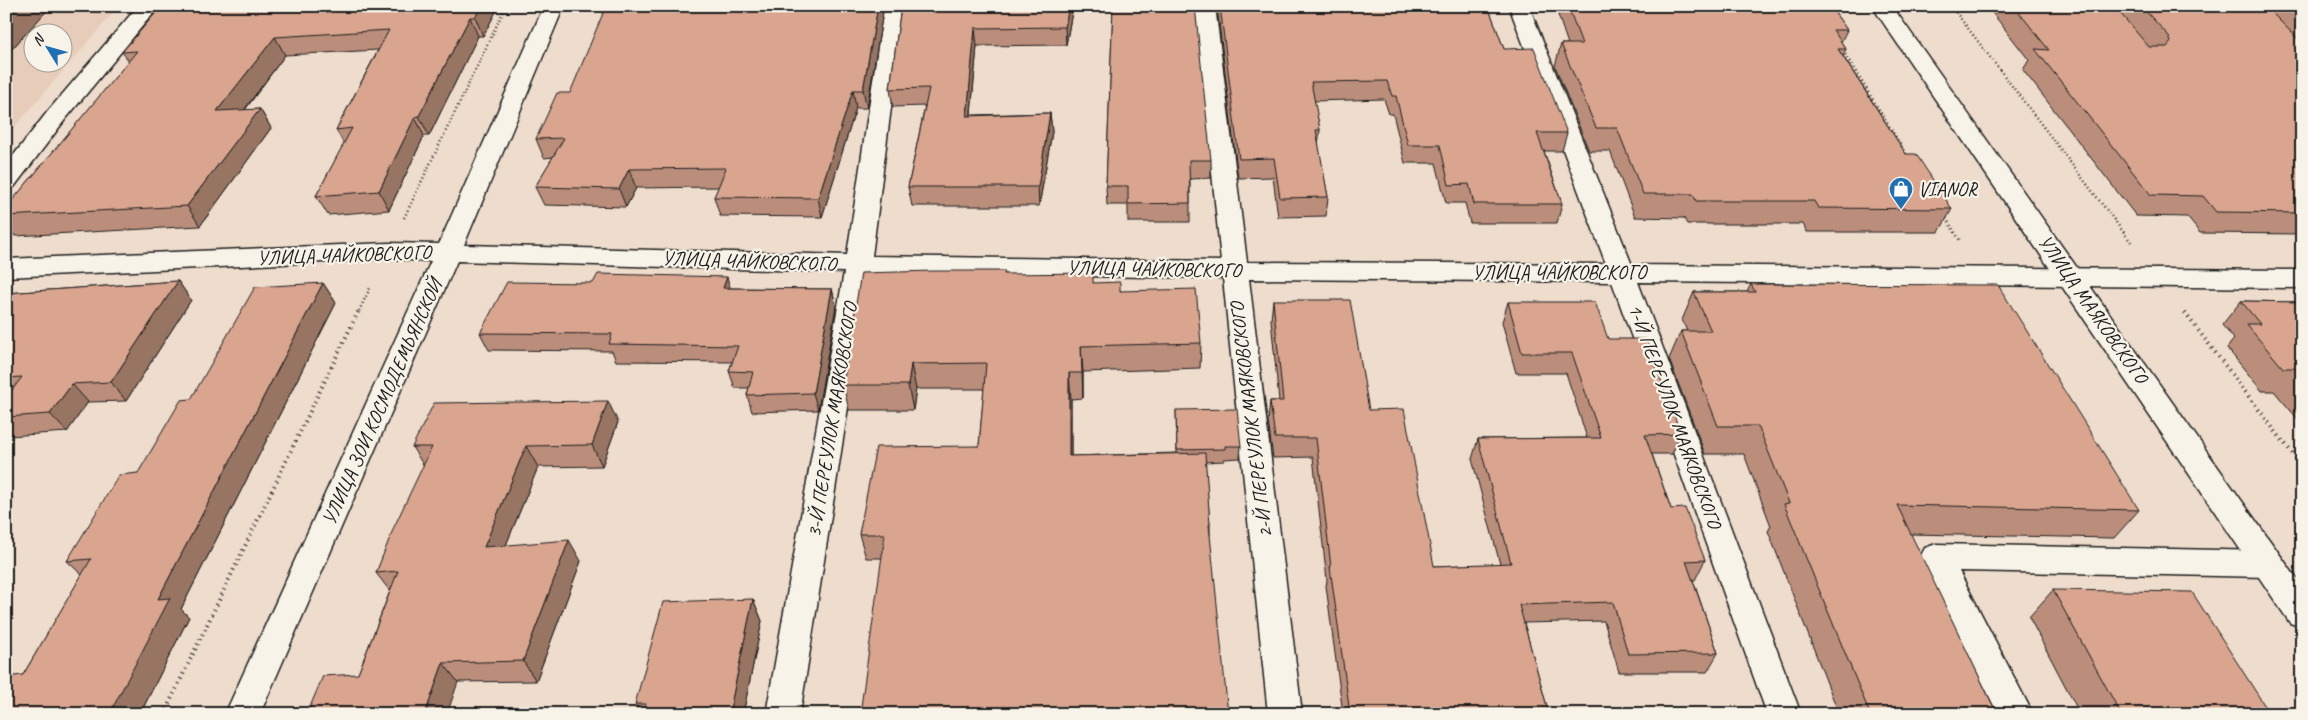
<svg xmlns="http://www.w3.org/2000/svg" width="2308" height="720" viewBox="0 0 2308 720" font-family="Caveat,sans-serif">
<rect width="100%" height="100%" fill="#eedccd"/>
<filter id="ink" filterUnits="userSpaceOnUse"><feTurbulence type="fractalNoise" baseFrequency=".02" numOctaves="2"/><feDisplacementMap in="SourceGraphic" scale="10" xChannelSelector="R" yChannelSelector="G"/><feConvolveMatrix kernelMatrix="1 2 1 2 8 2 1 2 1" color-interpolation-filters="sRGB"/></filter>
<g filter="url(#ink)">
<path fill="#e8ccba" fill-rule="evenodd" d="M 6,6 L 119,6 L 6,137 ZM 32,32 L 62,32 L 62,62 L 32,62 Z"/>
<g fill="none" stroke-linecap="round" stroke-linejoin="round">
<defs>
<path id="lane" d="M 1936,544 L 2268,551 L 2279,555 L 2284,564 L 2279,573 L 2268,577 L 1959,571 L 2033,714 L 1998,714 L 1920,557 L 1925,548 Z"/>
<path id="street" d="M 138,6 L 159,6 L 64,121 L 14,187 L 6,189 L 6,165 L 48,111 Z
M 544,6 L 564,6 L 464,245 L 847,255 L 884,6 L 904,6 L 872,256 L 1221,261 L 1195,6 L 1215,6 L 1247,262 L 1606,264 L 1509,6 L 1529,6 L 1632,265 L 2302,270 L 2302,288 L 1638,282 L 1801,714 L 1767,714 L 1612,282 L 1249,279 L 1302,714 L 1268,714 L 1223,278 L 869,273 L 800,714 L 766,714 L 844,272 L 457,261 L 260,714 L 225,714 L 431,261 L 388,259 L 6,277 L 6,259 L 388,243 L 439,244 Z"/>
<path id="secondary" d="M 1872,6 L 1892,6 L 2302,586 L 2302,627 L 2290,623 Z"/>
</defs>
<use href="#lane" stroke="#1c1c1c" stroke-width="3"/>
<use href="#street" stroke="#1c1c1c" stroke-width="3"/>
<use href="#secondary" stroke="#1c1c1c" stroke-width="3"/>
<path stroke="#1c1c1c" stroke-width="2.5" stroke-dasharray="1 3" stroke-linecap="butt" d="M 1951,6 L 2131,242
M 1843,51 L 1908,157
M 1944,215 L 1961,242
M 404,218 L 506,6
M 359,311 L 371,286"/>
<path stroke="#1c1c1c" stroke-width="4" stroke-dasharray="1 4.5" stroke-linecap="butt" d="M 2185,313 L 2302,466
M 164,714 L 359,310"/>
<use href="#lane" fill="#f7f3e8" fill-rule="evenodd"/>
<use href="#street" fill="#f7f3e8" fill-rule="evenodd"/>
<use href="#secondary" fill="#f7f3e8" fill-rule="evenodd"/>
</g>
<path fill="#bb8e7b" stroke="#1c1c1c" d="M 6,6 L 51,6 L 10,51 L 6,51 Z
M 176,6 L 499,6 L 483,36 L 478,36 L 429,136 L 424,136 L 389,210 L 328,215 L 316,196 L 344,144 L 336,130 L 378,50 L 285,55 L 245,110 L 260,109 L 271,128 L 200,226 L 15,236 L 6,225 L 6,208 L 129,61 L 122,52 Z
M 884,6 L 867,108 L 856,108 L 822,217 L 720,216 L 714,197 L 719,187 L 636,188 L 626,207 L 544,205 L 535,187 L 553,157 L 544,158 L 536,139 L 570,93 Z
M 901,6 L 1073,6 L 1066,45 L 977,46 L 971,115 L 1050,113 L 1052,132 L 1039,206 L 912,206 L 908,187 L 925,106 L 893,107 L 890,89 Z
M 1113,6 L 1211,160 L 1211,178 L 1190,179 L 1190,222 L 1128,222 L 1128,205 L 1107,205 L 1106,186 Z
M 1217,6 L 1488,6 L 1504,49 L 1567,133 L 1562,151 L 1544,151 L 1562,204 L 1557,223 L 1470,223 L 1465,203 L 1446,203 L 1436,163 L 1405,163 L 1393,114 L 1389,114 L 1384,99 L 1314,101 L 1320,130 L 1318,145 L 1328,197 L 1326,216 L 1278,217 L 1273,177 L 1238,178 Z
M 1555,6 L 1830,6 L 1847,30 L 1841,42 L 1846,49 L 1843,56 L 1906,154 L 1952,209 L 1939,232 L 1807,232 L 1803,224 L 1687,224 L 1684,218 L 1635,217 L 1610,151 L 1589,151 L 1555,66 L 1561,44 L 1568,44 Z
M 1987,6 L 2302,6 L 2302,234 L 2200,233 L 2187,217 L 2136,216 L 2023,70 L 2029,60 Z
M 1005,274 L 1093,283 L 1121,291 L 1201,343 L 1200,368 L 1083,372 L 1083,398 L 1071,399 L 1071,456 L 1177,453 L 1176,410 L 1241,446 L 1240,458 L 1224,459 L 1224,461 L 1205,462 L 1210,525 L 1210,536 L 882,558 L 866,558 L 859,534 L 979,446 L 984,389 L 916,389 L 913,410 L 849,410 L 843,385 Z
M 178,281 L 191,300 L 126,401 L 88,402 L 67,432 L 9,436 L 6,433 L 6,293 Z
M 323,283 L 336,303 L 181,609 L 189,617 L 140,714 L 6,714 L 23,675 L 82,575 L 67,561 L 138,473 L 191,399 Z
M 1751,284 L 2139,510 L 2114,538 L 1910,534 L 1997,714 L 1839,714 L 1768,531 L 1771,526 L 1744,454 L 1705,454 L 1669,359 L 1681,331 L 1687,331 L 1682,320 L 1694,292 L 1747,292 Z
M 731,288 L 832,289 L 836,306 L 818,410 L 752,412 L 747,395 L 749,388 L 735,388 L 729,371 L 732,362 L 616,361 L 612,351 L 489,350 L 480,333 Z
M 1273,300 L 1369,410 L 1434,566 L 1500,564 L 1472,459 L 1478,439 L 1587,438 L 1566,373 L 1516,373 L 1502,322 L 1508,302 L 1608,339 L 1681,434 L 1672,454 L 1652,454 L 1671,509 L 1705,560 L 1695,580 L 1693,580 L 1718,653 L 1707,672 L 1619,672 L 1604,621 L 1524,623 L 1549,714 L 1343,714 L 1326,586 L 1327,580 L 1313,457 L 1273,458 L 1268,421 L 1270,401 L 1279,401 L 1271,320 Z
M 2241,301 L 2302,302 L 2302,424 L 2274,391 L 2262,391 L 2227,348 L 2234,339 L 2222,325 Z
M 618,422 L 602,466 L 538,467 L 506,545 L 581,561 L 536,681 L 458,682 L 358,674 L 390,591 L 376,573 L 424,466 L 412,447 Z
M 2053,590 L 2270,714 L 2080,714 L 2029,617 Z
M 753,599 L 762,621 L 743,714 L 641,714 L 635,704 Z"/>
<path fill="#987464" stroke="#1c1c1c" d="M 17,6 L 51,6 L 10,51 L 6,45 L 6,18 Z
M 482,6 L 499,6 L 483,36 L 475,17 Z
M 878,6 L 884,6 L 867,108 L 863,90 Z
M 1069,6 L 1073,6 L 1066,45 L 1065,27 Z
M 470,17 L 478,36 L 429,136 L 419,116 Z
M 975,28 L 977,46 L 969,134 L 967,116 Z
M 275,37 L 285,55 L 229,130 L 217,111 Z
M 853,90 L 856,108 L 822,217 L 818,198 Z
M 260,109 L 271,128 L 200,226 L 187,206 Z
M 1050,113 L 1052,132 L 1039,206 L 1038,187 Z
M 415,117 L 424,136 L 389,210 L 379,191 Z
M 629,169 L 636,188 L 626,207 L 619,189 Z
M 727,277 L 732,294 L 723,288 Z
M 178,281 L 191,300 L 126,401 L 111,382 Z
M 323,283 L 336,303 L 181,609 L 189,617 L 140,714 L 118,714 L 112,709 L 158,599 Z
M 832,289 L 836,306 L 818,410 L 813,393 Z
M 1081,346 L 1083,372 L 1083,398 L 1082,373 Z
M 911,364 L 916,389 L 913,410 L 908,385 Z
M 1069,373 L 1071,399 L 1071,481 L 1069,456 Z
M 72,384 L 88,402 L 67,432 L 50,414 Z
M 608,401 L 618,422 L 602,466 L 592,445 Z
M 526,446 L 538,467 L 497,567 L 484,547 Z
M 569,540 L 581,561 L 536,681 L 523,661 Z
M 753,599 L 762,621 L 743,714 L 729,714 Z
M 443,663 L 458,682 L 447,714 L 425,714 Z
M 109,709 L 114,714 L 106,714 Z"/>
<path fill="#d9a58f" stroke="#1c1c1c" d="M 6,6 L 17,6 L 6,18 Z
M 176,6 L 482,6 L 475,17 L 470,17 L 419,116 L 415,117 L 379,191 L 316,196 L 352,128 L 336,130 L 389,30 L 275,37 L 217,111 L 260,109 L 187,206 L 6,216 L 6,208 L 137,51 L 122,52 L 160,8 L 176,7 Z
M 606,6 L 878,6 L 863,90 L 853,90 L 818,198 L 714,197 L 726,168 L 629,169 L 619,189 L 535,187 L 564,138 L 536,139 L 557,93 L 570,93 Z
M 901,6 L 1069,6 L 1065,27 L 975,28 L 967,116 L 1050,113 L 1038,187 L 908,187 L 929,88 L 890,89 Z
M 1113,6 L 1195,6 L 1211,160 L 1189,160 L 1190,203 L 1128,204 L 1128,186 L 1106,186 Z
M 1220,6 L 1488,6 L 1504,49 L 1534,48 L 1567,133 L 1537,133 L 1562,204 L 1474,204 L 1469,184 L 1449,185 L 1440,145 L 1408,145 L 1396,96 L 1392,96 L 1387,81 L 1311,82 L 1320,130 L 1316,130 L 1328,197 L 1280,198 L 1274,158 L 1239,159 Z
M 1568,6 L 1830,6 L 1847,30 L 1833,30 L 1846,49 L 1838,49 L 1906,154 L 1916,154 L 1952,209 L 1818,208 L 1814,201 L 1696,201 L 1693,194 L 1643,194 L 1617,128 L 1596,128 L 1561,44 L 1582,44 Z
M 2014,6 L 2114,6 L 2149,47 L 2167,47 L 2171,42 L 2168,35 L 2141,6 L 2265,6 L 2302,43 L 2302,213 L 2216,212 L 2203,196 L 2151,195 L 2035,49 L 2049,50 Z
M 2293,6 L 2302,6 L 2302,14 Z
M 934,271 L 1005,271 L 1004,274 L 1093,273 L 1093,283 L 1120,282 L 1120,291 L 1196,289 L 1201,343 L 1081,346 L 1082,373 L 1069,373 L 1069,456 L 1205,453 L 1210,525 L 1209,525 L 1228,714 L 860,714 L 885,534 L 859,534 L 876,447 L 979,446 L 986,363 L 911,364 L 908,385 L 843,385 L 861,273 Z
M 598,274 L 727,277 L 723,288 L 832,289 L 813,393 L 747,395 L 753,372 L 729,371 L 738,346 L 609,344 L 612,334 L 480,333 L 507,282 L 593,283 Z
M 178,281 L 111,382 L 72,384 L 50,414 L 6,417 L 6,398 L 22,377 L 6,378 L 6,293 Z
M 323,283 L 158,599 L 170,598 L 112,709 L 109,709 L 106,714 L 6,714 L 6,677 L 23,675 L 91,559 L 67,561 L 119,475 L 138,473 L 181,400 L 191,399 L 255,287 Z
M 1751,284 L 1998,285 L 2139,510 L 1897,505 L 1997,714 L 1870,714 L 1784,504 L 1789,503 L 1758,426 L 1718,426 L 1681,331 L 1711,331 L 1694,292 L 1755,292 Z
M 1273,300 L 1350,300 L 1369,410 L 1404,409 L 1434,566 L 1511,563 L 1478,439 L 1601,438 L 1572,353 L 1522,353 L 1508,302 L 1595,302 L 1608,339 L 1646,339 L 1681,434 L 1645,435 L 1671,509 L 1685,508 L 1705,560 L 1686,561 L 1718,653 L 1628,654 L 1613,602 L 1519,605 L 1549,714 L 1350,714 L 1330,567 L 1331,567 L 1316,438 L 1275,438 L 1270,401 L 1283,401 Z
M 2241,301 L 2302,302 L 2302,375 L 2295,368 L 2283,368 L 2246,324 L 2260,324 Z
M 608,401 L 592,445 L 526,446 L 484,547 L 569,540 L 523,661 L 443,663 L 425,714 L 307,714 L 323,676 L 358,674 L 398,571 L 376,573 L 394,527 L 432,447 L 412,447 L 434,403 Z
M 1237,409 L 1241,446 L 1225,446 L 1225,449 L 1177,450 L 1176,410 Z
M 2053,590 L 2192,592 L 2270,714 L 2121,714 Z
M 753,599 L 729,714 L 643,714 L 646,704 L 635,704 L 663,602 Z"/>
</g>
<defs>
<symbol id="shop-pin" viewBox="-11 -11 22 30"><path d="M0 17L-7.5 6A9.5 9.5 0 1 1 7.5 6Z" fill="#1f6fb2" stroke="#f7f3e8"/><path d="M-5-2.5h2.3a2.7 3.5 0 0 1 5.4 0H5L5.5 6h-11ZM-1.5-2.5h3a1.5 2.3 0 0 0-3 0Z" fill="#fff"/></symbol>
</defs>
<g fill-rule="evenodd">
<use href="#shop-pin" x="1887" y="175" width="28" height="38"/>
</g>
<g text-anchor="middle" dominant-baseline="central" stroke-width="4.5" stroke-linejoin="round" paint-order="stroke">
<g font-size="20" fill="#1c1c1c" stroke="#f7f3e8" text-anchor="start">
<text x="1918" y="189">VIANOR</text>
</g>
<g font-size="20" fill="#1c1c1c" stroke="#f7f3e8">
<text transform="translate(344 255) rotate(-2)">УЛИЦА ЧАЙКОВСКОГО</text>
<text transform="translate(749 261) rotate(2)">УЛИЦА ЧАЙКОВСКОГО</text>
<text transform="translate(1154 269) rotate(1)">УЛИЦА ЧАЙКОВСКОГО</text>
<text x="1559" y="272">УЛИЦА ЧАЙКОВСКОГО</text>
<text transform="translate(2093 309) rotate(55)">УЛИЦА МАЯКОВСКОГО</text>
<text transform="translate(382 402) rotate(-66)">УЛИЦА ЗОИ КОСМОДЕМЬЯНСКОЙ</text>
<text transform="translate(1675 416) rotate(70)">1-Й ПЕРЕУЛОК МАЯКОВСКОГО</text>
<text transform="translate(832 420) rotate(-81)">3-Й ПЕРЕУЛОК МАЯКОВСКОГО</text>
<text transform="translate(1251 420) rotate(-97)">2-Й ПЕРЕУЛОК МАЯКОВСКОГО</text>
</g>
</g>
<rect width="2308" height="720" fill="none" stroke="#f7f3e8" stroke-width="25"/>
<rect x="12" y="12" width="2283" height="695" fill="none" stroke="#1c1c1c" stroke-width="2" filter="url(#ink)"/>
<g transform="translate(48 48) rotate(307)"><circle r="24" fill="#f7f3e8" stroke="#9f9d96"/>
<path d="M0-4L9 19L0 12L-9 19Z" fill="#1f6fb2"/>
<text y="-8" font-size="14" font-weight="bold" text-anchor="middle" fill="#1c1c1c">N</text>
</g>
</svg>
